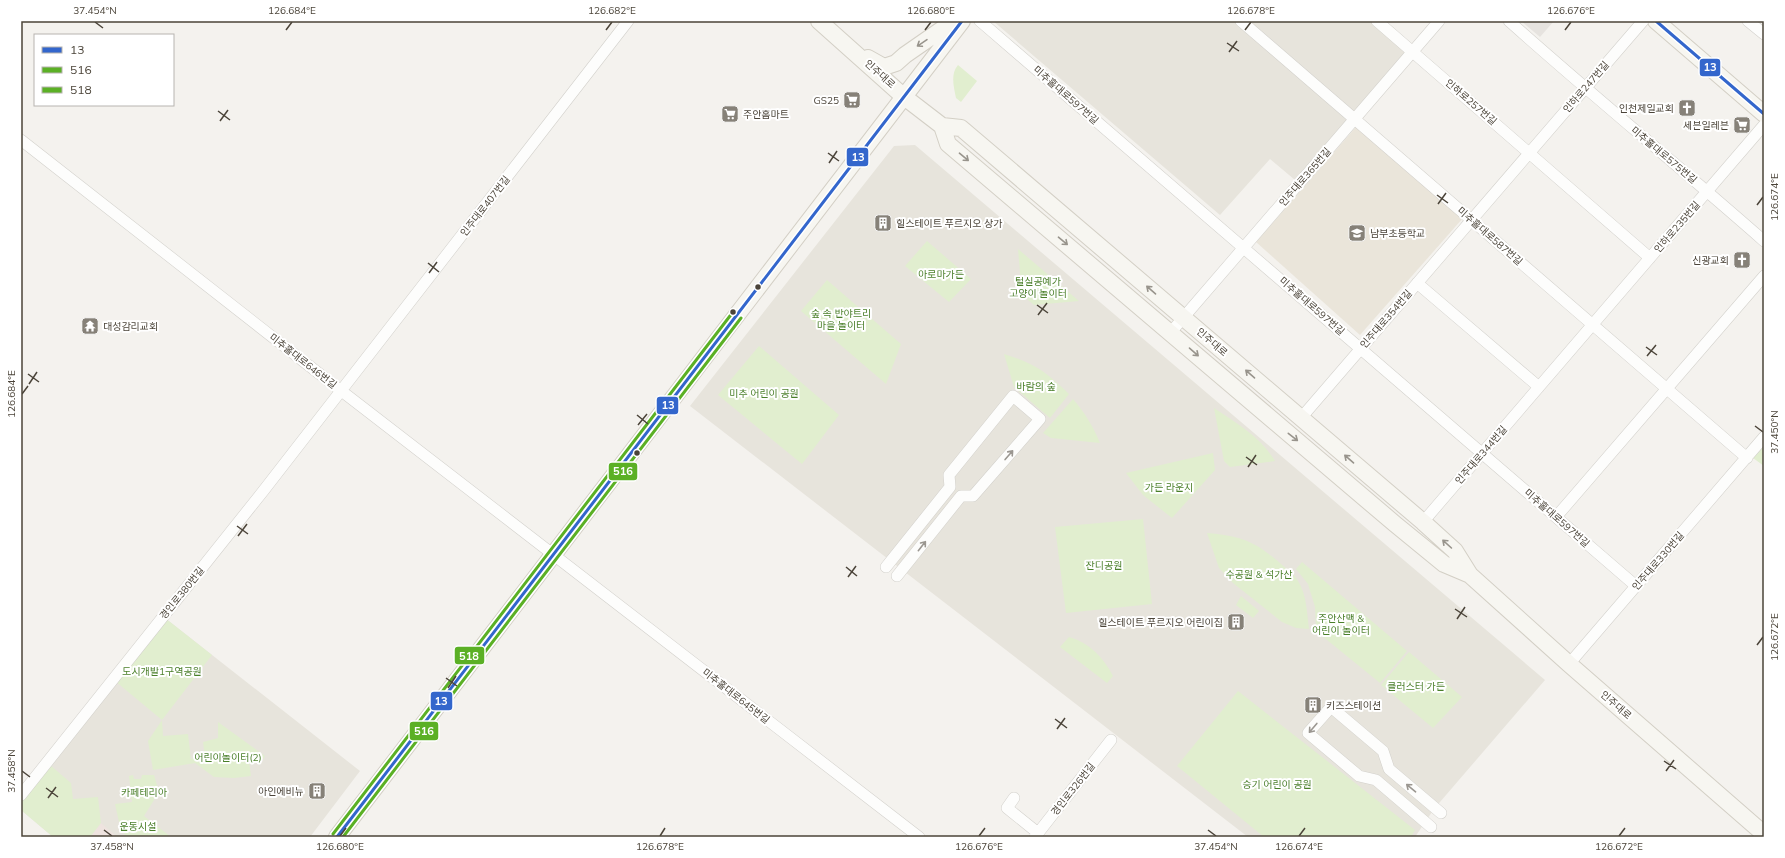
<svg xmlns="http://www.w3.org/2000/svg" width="1785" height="858" viewBox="0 0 1785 858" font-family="Mulish,'Noto Sans KR',sans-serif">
<rect width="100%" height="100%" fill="#f4f2ee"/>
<path fill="#e7e4dc" d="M 993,21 L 1236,21 L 1239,24 L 1242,21 L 1369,21 L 1405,52 L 1295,180 L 1270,159 L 1220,215 Z
M 915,145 L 1545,680 L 1434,809 L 1415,837 L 1248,837 L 690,406 L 894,146 Z
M 165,618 L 360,771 L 310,837 L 53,837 L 21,810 L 21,801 Z"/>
<path fill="#eae5da" d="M 1356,127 L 1463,218 L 1360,335 L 1256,242 Z"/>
<path fill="#eee3df" d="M 101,823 L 117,837 L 90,837 Z"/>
<path fill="#e1eecf" d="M 958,65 L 977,81 L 961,102 L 956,98 C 954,88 950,74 958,65 Z
M 927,241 L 971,279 L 949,302 L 905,266 Z
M 1018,249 L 1079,301 L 1034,305 L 1022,295 Z
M 827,280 L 901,344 L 886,384 L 801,311 Z
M 759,346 L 839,415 L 802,464 L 718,395 Z
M 1004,354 C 1035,364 1045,371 1069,394 L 1050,418 L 1014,387 Z
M 1073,399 C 1085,413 1093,426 1100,443 L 1051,438 L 1043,433 Z
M 1214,408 C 1236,423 1261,437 1275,461 L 1230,467 L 1224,461 Z
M 1764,446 L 1764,466 L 1753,458 Z
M 1213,453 L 1215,470 L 1172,518 L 1143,495 L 1126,473 Z
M 1143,519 L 1152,604 L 1066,613 L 1055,527 Z
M 1207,533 C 1241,536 1255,541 1281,564 C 1287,569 1295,575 1298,581 C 1307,595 1307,614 1309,629 L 1296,628 L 1282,622 L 1233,583 L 1219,568 Z
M 1302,562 L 1407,651 L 1380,683 L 1316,631 L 1315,607 L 1308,584 L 1296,569 Z
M 1241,596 L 1259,611 L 1253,618 L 1236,605 Z
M 165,618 L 212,655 L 162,720 L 163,736 L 188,734 L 191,759 L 205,757 L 203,742 L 218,738 L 218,722 L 265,756 L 263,759 L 249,761 L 251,776 L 234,778 L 214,777 L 195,763 L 153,770 L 148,741 L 162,720 L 115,681 Z
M 1069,637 C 1090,643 1103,657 1113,676 L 1107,683 L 1060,647 Z
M 1409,652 L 1462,697 L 1433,728 L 1381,685 Z
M 1238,691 L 1415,830 L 1411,837 L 1264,837 L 1177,766 Z
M 50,765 L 71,783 L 73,799 L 98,797 L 101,823 L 90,837 L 53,837 L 21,810 L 21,801 Z
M 133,775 L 134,779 L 141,779 L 142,775 L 154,775 L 159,792 L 144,816 L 171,837 L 128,837 L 121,831 L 115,804 L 132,802 L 129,776 Z"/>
<path fill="#e6e3df" d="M 1521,21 L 1554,21 L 1540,37 Z"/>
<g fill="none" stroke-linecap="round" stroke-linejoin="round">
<defs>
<path id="street" d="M 980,21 L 1636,586
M 1241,21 L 1747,458
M 1377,21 L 1650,258
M 1509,21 C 1593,96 1680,167 1764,241
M 1748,21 L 1764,34
M 21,140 L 335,386 L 919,837
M 1417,283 L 1539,387
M 1171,332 L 1439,21
M 1301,418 L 1643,21
M 1556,517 L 1764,276
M 1423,522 L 1764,125
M 886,567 L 950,487 L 949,475 L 1013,396 L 1040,419 L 973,496 L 961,496 L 897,576
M 1569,664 L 1764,437
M 21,795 L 264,490 L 628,21
M 1014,798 L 1007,808 L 1038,833
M 1431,827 L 1376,780 L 1359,776 L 1308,733 L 1331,707 L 1383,751 L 1389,769 L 1441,813
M 1035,837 L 1111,740"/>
<path id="secondary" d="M 819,21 L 903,96 L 942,126 L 948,144 L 1395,524 L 1444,564 L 1470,575
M 1656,21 L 1764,114
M 868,58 L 884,67 L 896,63 L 905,55 L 954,21
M 942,126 L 961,128 L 1423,522 L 1455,551 L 1470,575 L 1569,664 L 1764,834
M 337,837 L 962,21"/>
</defs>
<use href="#street" stroke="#d2d0cb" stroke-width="12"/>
<use href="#secondary" stroke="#d3cfc5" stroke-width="18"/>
<use href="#street" stroke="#fdfdfc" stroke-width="11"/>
<use href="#secondary" stroke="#f7f6f1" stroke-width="16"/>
<defs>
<path id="bus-1" d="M 1656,21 L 1764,114
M 337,837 L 962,21"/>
<path id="bus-2" d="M 343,837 L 741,318"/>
<path id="bus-3" d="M 333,834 L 733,312"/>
</defs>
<use href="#bus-1" stroke="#fff" stroke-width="6"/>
<use href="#bus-2" stroke="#fff" stroke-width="6"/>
<use href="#bus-3" stroke="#fff" stroke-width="6"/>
<use href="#bus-1" stroke="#36c" stroke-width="3"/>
<use href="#bus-2" stroke="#5bb025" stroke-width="3"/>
<use href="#bus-3" stroke="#5bb025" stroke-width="3"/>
</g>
<defs><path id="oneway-shaft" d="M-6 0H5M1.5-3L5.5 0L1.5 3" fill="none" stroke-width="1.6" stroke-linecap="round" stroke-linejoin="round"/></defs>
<g stroke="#98948c">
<use href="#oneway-shaft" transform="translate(922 43) rotate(146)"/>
<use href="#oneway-shaft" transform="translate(964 157) rotate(40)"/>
<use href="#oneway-shaft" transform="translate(1063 241) rotate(40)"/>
<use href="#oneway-shaft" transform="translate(1151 290) rotate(-139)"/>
<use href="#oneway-shaft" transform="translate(1194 352) rotate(41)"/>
<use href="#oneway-shaft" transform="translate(1250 374) rotate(-139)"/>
<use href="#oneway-shaft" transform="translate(1293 437) rotate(38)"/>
<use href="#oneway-shaft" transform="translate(1349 459) rotate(-139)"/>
<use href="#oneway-shaft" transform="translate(1447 544) rotate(-138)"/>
</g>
<g stroke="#9b9791">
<use href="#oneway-shaft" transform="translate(1009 455) rotate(-49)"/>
<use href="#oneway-shaft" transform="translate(922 546) rotate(-52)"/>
<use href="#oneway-shaft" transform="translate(1313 728) rotate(130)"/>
<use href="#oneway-shaft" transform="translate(1411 788) rotate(-140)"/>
</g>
<path fill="none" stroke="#4b4439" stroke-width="1.5" d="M 95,22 L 103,28M 286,30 L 292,22M 606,30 L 612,22M 925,30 L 931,22M 1245,30 L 1251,22M 1565,30 L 1571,22M 1227,43 L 1239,51M 1229,52 L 1237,41M 218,111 L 230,120M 220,121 L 228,110M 828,153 L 839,161M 829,163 L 837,151M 1437,195 L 1448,203M 1438,204 L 1446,193M 1757,205 L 1763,197M 428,263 L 439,272M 429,273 L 437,262M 1037,305 L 1048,313M 1038,315 L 1047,303M 1646,347 L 1657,355M 1647,356 L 1656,345M 28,374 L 39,382M 29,384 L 37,372M 22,394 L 28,386M 637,415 L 648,424M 638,425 L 647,414M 1755,426 L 1763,432M 1246,457 L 1257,465M 1248,467 L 1256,455M 237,526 L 248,534M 238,536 L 247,524M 846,567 L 857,576M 848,577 L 856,566M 1455,609 L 1467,617M 1457,619 L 1465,607M 1757,645 L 1763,637M 446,678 L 457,686M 448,688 L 456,676M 1055,719 L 1067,728M 1057,729 L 1065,718M 1664,761 L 1676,769M 22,771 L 30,777M 1666,771 L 1674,760M 46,788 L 58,797M 48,798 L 56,787M 104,830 L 112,836M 1208,830 L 1216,836M 340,836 L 346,828M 660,836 L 665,828M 979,836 L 985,828M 1299,836 L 1305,828M 1619,836 L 1625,828"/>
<defs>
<symbol id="supermarket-square" viewBox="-11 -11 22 22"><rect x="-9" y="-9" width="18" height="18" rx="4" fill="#868178" stroke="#fff"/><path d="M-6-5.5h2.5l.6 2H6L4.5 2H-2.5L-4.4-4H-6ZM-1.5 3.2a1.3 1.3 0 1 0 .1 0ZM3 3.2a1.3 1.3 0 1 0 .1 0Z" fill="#fff"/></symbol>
<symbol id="church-square" viewBox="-11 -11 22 22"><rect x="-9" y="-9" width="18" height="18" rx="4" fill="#868178" stroke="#fff"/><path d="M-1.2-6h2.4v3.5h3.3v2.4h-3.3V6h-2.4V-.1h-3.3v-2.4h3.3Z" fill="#fff"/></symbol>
<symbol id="building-square" viewBox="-11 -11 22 22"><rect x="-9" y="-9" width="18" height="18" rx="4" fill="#868178" stroke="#fff"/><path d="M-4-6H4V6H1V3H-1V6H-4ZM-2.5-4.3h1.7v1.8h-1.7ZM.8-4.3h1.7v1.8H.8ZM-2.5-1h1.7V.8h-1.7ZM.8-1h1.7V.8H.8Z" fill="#fff"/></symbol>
<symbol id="school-square" viewBox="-11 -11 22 22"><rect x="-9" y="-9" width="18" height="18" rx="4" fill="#868178" stroke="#fff"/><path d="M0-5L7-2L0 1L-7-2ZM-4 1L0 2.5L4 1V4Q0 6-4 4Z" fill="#fff"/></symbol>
<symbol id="temple-square" viewBox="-11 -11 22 22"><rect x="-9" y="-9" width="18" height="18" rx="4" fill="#868178" stroke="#fff"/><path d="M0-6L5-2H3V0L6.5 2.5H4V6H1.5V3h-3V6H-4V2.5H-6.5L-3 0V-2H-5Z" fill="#fff"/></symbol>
</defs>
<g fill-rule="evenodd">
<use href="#supermarket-square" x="842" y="90" width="20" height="20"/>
<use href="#church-square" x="1677" y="98" width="20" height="20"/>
<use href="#supermarket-square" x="720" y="104" width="20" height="20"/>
<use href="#supermarket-square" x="1732" y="115" width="20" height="20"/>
<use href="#building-square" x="873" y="213" width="20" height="20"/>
<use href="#school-square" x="1347" y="223" width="20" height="20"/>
<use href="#church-square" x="1732" y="250" width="20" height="20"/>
<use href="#temple-square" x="80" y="316" width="20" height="20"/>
<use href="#building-square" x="1226" y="612" width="20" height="20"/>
<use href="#building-square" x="1303" y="695" width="20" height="20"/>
<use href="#building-square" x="307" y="781" width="20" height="20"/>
</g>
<g fill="#4b4439" stroke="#fff" stroke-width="1.5">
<circle cx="758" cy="287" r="3.5"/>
<circle cx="733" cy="312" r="3.5"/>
<circle cx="637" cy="453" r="3.5"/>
</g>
<g text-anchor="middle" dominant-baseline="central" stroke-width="4" stroke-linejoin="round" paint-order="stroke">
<g font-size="10" fill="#4b4439" stroke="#fff">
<text transform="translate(880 74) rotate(42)">인주대로</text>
<text transform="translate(1586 87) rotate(-49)">인하로247번길</text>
<text transform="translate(1066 95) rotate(41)">미추홀대로597번길</text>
<text transform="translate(1471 102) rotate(41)">인하로257번길</text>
<text transform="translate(1664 155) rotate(40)">미추홀대로575번길</text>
<text transform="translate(1305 177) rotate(-49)">인주대로365번길</text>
<text transform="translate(485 206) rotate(-52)">인주대로407번길</text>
<text transform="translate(1677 227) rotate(-49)">인하로235번길</text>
<text transform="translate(1490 236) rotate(41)">미추홀대로587번길</text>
<text transform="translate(1312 306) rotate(41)">미추홀대로597번길</text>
<text transform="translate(1386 319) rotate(-49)">인주대로354번길</text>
<text transform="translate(1212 342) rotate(41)">인주대로</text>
<text transform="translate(303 361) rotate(38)">미추홀대로646번길</text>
<text transform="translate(1481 455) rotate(-49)">인주대로344번길</text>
<text transform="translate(1557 518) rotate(41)">미추홀대로597번길</text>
<text transform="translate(1658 561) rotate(-49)">인주대로330번길</text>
<text transform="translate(182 593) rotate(-51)">경인로380번길</text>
<text transform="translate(736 696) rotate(38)">미추홀대로645번길</text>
<text transform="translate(1616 705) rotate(41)">인주대로</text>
<text transform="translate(1073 789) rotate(-52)">경인로326번길</text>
</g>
<g font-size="10" fill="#4b4439" stroke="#fff" text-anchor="end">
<text x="839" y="100">GS25</text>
<text x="1674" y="108">인천제일교회</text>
<text x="743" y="114" text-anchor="start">주안홈마트</text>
<text x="1729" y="125">세븐일레븐</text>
<text x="896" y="223" text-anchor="start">힐스테이트 푸르지오 상가</text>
<text x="1370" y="233" text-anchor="start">남부초등학교</text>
<text x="1729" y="260">신광교회</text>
<text x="103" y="326" text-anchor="start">대성감리교회</text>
<text x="1223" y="622">힐스테이트 푸르지오 어린이집</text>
<text x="1326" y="705" text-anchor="start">키즈스테이션</text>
<text x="304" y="791">아인에비뉴</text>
</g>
<g font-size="10" fill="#4a7f2a" stroke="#fff">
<text x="941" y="274">아로마가든</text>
<text x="1038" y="281">털실공예가<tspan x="1038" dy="12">고양이 놀이터</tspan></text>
<text x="841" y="313">숲 속 반야트리<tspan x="841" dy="12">마을 놀이터</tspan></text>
<text x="1036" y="386">바람의 숲</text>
<text x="764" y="393">미추 어린이 공원</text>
<text x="1169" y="487">가든 라운지</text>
<text x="1104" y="565">잔디공원</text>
<text x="1259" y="574">수공원 &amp; 석가산</text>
<text x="1341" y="618">주안산맥 &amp;<tspan x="1341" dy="12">어린이 놀이터</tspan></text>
<text x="162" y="671">도시개발1구역공원</text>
<text x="1416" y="686">클러스터 가든</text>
<text x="228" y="757">어린이놀이터(2)</text>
<text x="1277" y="784">승기 어린이 공원</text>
<text x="144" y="792">카페테리아</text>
<text x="138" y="826">운동시설</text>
</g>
</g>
<g stroke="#fff" stroke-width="1.5">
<rect x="1699" y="58" width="22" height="19" rx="4" fill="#36c"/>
<rect x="846" y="147" width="23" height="20" rx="4" fill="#36c"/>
<rect x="656" y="396" width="23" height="19" rx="4" fill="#36c"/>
<rect x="608" y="462" width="30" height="19" rx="4" fill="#5bb025"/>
<rect x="454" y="646" width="31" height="19" rx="4" fill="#5bb025"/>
<rect x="430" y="691" width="23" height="20" rx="4" fill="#36c"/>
<rect x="409" y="721" width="30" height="20" rx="4" fill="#5bb025"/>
</g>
<g font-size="11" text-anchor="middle" font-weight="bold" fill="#fff">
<text x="1710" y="71">13</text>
<text x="858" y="161">13</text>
<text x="668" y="409">13</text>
<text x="623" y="475">516</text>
<text x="469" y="660">518</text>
<text x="441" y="705">13</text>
<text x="424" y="735">516</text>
</g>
<rect width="1785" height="858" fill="none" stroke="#ffffff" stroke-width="44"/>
<rect x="34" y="34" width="140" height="72" fill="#ffffff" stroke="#b7b4b0"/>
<rect x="42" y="47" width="20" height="6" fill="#3366cc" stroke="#b7b4b0"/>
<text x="70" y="54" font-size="12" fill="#4b4439">13</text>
<rect x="42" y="67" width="20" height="6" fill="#5bb025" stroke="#b7b4b0"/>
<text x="70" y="74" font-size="12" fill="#4b4439">516</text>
<rect x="42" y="87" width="20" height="6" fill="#5bb025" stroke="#b7b4b0"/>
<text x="70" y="94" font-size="12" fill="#4b4439">518</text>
<rect x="22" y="22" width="1741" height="814" fill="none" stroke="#4b4439" stroke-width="1.5"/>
<g font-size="10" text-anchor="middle" fill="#4b4439">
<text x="95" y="14">37.454°N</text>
<text x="292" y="14">126.684°E</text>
<text x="612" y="14">126.682°E</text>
<text x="931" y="14">126.680°E</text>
<text x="1251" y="14">126.678°E</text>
<text x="1571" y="14">126.676°E</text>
<text transform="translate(1774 197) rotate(-90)" y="4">126.674°E</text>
<text transform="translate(11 394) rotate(-90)" y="4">126.684°E</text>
<text transform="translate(1774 432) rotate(-90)" y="4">37.450°N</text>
<text transform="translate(1774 637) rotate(-90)" y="4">126.672°E</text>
<text transform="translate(11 771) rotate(-90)" y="4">37.458°N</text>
<text x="112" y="850">37.458°N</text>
<text x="340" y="850">126.680°E</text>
<text x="660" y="850">126.678°E</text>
<text x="979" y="850">126.676°E</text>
<text x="1216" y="850">37.454°N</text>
<text x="1299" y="850">126.674°E</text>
<text x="1619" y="850">126.672°E</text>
</g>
</svg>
